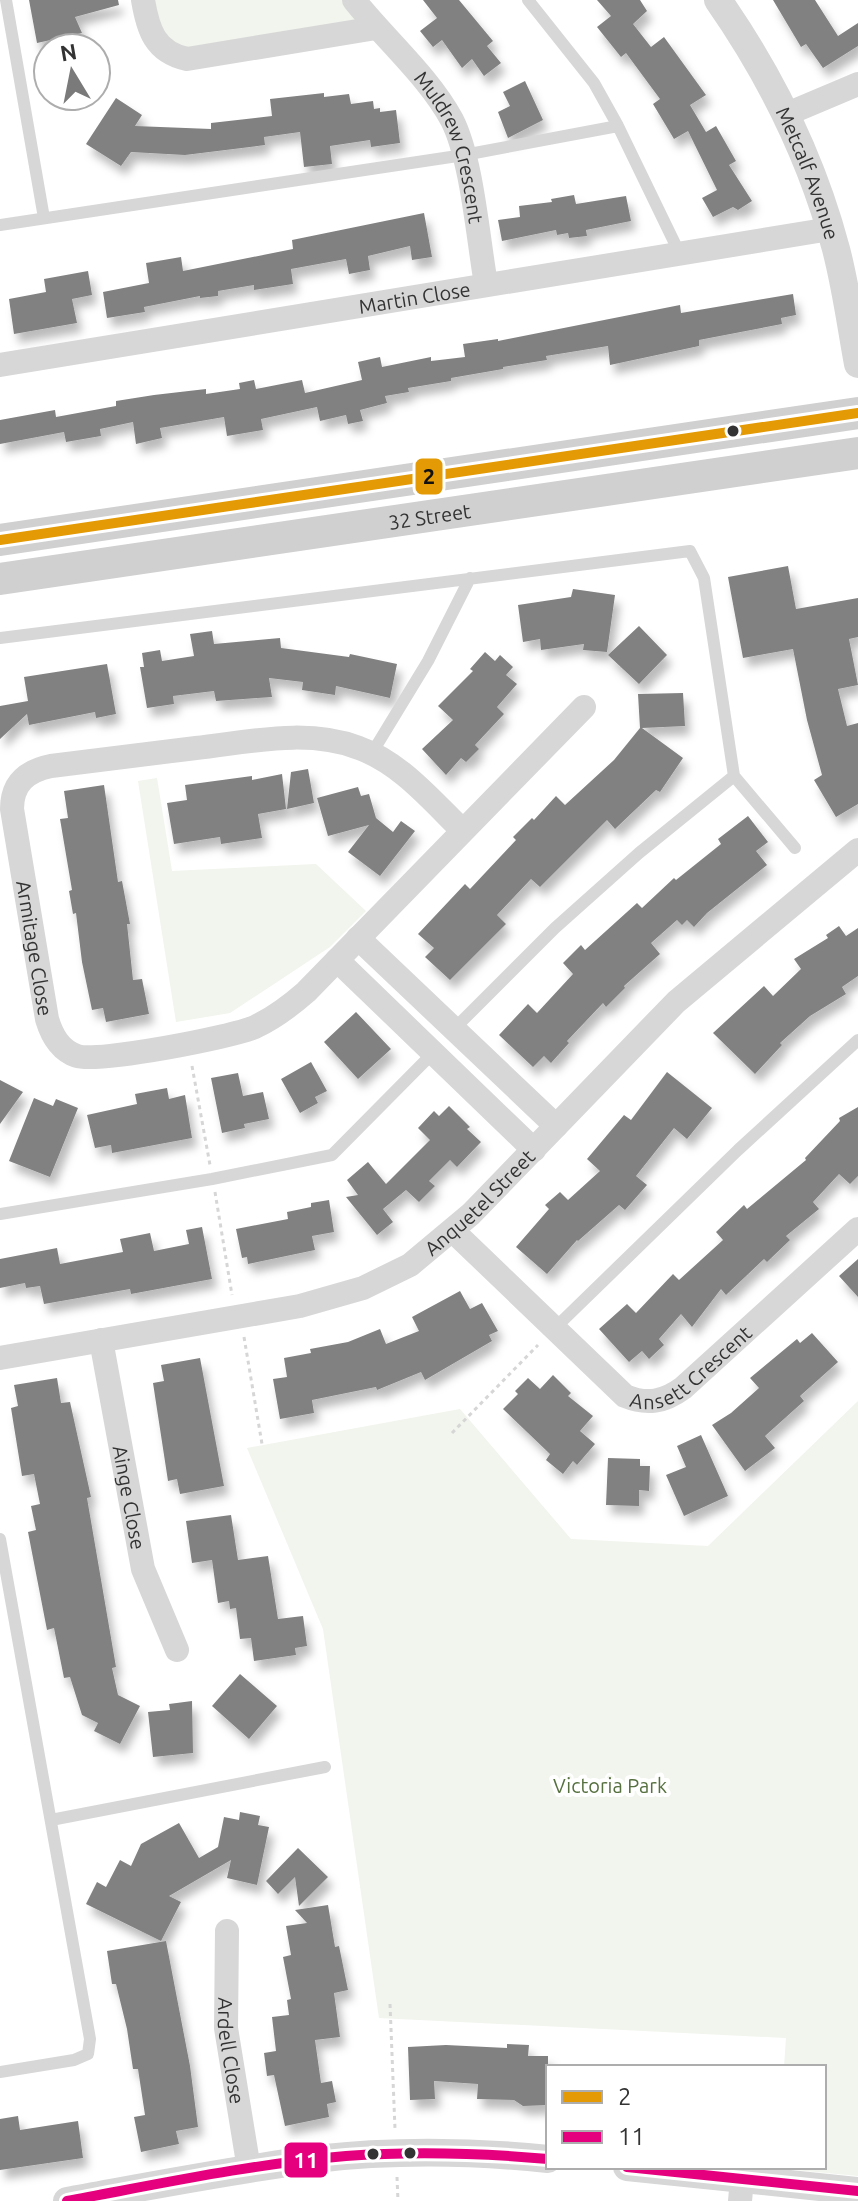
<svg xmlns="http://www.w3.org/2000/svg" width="858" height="2201" viewBox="0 0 858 2201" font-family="Ubuntu,sans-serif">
<defs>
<filter id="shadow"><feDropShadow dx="5" dy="9" stdDeviation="4" flood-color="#0004"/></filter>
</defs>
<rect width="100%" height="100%" fill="#fff"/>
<path fill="#f1f5ed" d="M 143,0 L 354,0 L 376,28 L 177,57 Z
M 157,778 L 172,871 L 316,864 L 366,911 L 330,947 L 230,1013 L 176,1022 L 138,781 Z
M 858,1401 L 858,2176 L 774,2168 L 824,2167 L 824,2067 L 784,2067 L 786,2038 L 379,2018 L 323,1629 L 247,1448 L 460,1409 L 571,1539 L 708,1546 Z"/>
<path fill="#818181" filter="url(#shadow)" d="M 29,0 L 118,0 L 119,5 L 75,17 L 82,33 L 37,43 Z
M 423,0 L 459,0 L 493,41 L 487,46 L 501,63 L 484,76 L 472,59 L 462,68 L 442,40 L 433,47 L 420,31 L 437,18 Z
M 597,0 L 640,0 L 647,11 L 633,24 L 651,47 L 664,37 L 706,95 L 690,105 L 706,132 L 716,126 L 736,161 L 729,165 L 752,201 L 738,210 L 733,207 L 713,217 L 702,198 L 717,190 L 688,131 L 674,139 L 653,104 L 660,99 L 626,53 L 621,57 L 597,27 L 611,16 Z
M 773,0 L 815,0 L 838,36 L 858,23 L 858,46 L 823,68 L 806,44 L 801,47 Z
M 525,81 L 543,120 L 508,138 L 498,112 L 510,106 L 503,92 Z
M 324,93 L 324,97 L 349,94 L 351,104 L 373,101 L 374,109 L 380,108 L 380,112 L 396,110 L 400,143 L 371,147 L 370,140 L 330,146 L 332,164 L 304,167 L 300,132 L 264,137 L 265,145 L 185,155 L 131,152 L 121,166 L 86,144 L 116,98 L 142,115 L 135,126 L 211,129 L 211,123 L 272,116 L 270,99 Z
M 574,195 L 576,204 L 626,196 L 631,221 L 586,230 L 587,236 L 569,238 L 568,233 L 557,235 L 556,230 L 502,241 L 498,220 L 520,217 L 519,206 L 552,202 L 551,199 Z
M 424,213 L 432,257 L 412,260 L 410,246 L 368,256 L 370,270 L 349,274 L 346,259 L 291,269 L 293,284 L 254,290 L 254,285 L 218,291 L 218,296 L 200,298 L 200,296 L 144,307 L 145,312 L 107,318 L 103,292 L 149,283 L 146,263 L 181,257 L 183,271 L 293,249 L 292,240 Z
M 88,271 L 92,295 L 72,299 L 77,323 L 14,334 L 9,299 L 46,292 L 44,279 Z
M 793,294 L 796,315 L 781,318 L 782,324 L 699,340 L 699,346 L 610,365 L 608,346 L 546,356 L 547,360 L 503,367 L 503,369 L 451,378 L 451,381 L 408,388 L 409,392 L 385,396 L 387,403 L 360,410 L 363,421 L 348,424 L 346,415 L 320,421 L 317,407 L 261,419 L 263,430 L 227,436 L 224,417 L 160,428 L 162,438 L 136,444 L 133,422 L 100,429 L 101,436 L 66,442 L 64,432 L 0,444 L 0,420 L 55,410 L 56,417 L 116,406 L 116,401 L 154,395 L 206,389 L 206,394 L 240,389 L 239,383 L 254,380 L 256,389 L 302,380 L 305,393 L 362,380 L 358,362 L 380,357 L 382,367 L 431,357 L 431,361 L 465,357 L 463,344 L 498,339 L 498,341 L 680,305 L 681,313 Z
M 788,566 L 796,609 L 858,598 L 858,637 L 849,639 L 858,685 L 838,689 L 847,726 L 858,723 L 858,804 L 836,817 L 814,780 L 822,775 L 807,720 L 793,649 L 743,658 L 728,577 Z
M 573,589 L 615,595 L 607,652 L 583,650 L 584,644 L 541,650 L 540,639 L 523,642 L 518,605 L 571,597 Z
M 639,626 L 667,655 L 639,684 L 608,655 Z
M 212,631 L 214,644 L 280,638 L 281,648 L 349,657 L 350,654 L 397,664 L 390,698 L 336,686 L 335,695 L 302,690 L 303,682 L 269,678 L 272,697 L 216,701 L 214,691 L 173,696 L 174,704 L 147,708 L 140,667 L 144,667 L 142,653 L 160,650 L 162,661 L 194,656 L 190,634 Z
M 485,652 L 495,661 L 500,655 L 513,667 L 506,675 L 517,684 L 497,707 L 504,714 L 475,745 L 479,749 L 466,762 L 461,758 L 446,775 L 422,749 L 453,720 L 438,706 L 473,671 L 470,669 Z
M 107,664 L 116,714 L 96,718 L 95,712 L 29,725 L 27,714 L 0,739 L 0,706 L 28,701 L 24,677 Z
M 683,693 L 685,726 L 642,728 L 683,758 L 660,792 L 656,790 L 615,829 L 607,820 L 540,887 L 531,879 L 497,915 L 506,924 L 450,980 L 425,957 L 434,948 L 418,934 L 465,884 L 470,889 L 516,840 L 513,837 L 532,818 L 534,820 L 556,796 L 565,805 L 614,760 L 640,728 L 638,694 Z
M 308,769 L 314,803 L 287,809 L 291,772 Z
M 282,774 L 286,809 L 258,814 L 262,838 L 221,844 L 220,837 L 174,844 L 167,803 L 187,800 L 185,785 L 252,776 L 252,780 Z
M 104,785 L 118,882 L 122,881 L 130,924 L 127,924 L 133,980 L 142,979 L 149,1014 L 106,1022 L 103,1008 L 92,1010 L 82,962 L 76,913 L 73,914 L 69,891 L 72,890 L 60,819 L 68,818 L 64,791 Z
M 358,787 L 361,796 L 369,794 L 376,818 L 393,832 L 401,821 L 415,831 L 380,876 L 348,852 L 369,825 L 328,836 L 317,798 Z
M 748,816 L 768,842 L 756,851 L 767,865 L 707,913 L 694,927 L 687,920 L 682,925 L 677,920 L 651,943 L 660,954 L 624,986 L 625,988 L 606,1007 L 603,1003 L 567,1041 L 569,1043 L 551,1063 L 544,1056 L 533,1067 L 499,1035 L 528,1004 L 537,1013 L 573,974 L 563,963 L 581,945 L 585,950 L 637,903 L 642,908 L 674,878 L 676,880 L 721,844 L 718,839 Z
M 839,926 L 846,936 L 858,928 L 858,976 L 842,987 L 846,994 L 810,1016 L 780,1043 L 782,1045 L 755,1074 L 713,1033 L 764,986 L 773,996 L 801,969 L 794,959 L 828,938 L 826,935 Z
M 356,1012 L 391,1049 L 358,1079 L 324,1042 Z
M 311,1062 L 327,1091 L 315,1097 L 318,1103 L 300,1113 L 281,1079 Z
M 667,1072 L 712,1108 L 687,1139 L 674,1128 L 636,1176 L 647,1185 L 625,1210 L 619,1205 L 578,1241 L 577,1240 L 547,1274 L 516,1247 L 549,1209 L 545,1205 L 560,1192 L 568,1200 L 600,1171 L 587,1159 L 624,1115 L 631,1120 Z
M 238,1073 L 243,1096 L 263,1092 L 269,1119 L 244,1124 L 245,1128 L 222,1133 L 211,1078 Z
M 0,1080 L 23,1092 L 0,1124 Z
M 167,1088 L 169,1099 L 185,1095 L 192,1138 L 112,1153 L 111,1145 L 95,1148 L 87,1115 L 137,1104 L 135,1094 Z
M 34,1098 L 53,1106 L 56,1099 L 78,1108 L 50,1177 L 9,1161 Z
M 449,1106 L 470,1127 L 467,1129 L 481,1142 L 457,1167 L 450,1160 L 429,1181 L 435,1186 L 419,1202 L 406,1190 L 383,1209 L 393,1222 L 377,1235 L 346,1197 L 358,1195 L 347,1180 L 368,1162 L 386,1184 L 430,1140 L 418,1128 L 434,1111 L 439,1116 Z
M 858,1107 L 858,1176 L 850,1184 L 839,1174 L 813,1202 L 819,1209 L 786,1236 L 790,1240 L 767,1262 L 764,1259 L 726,1295 L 721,1289 L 692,1327 L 681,1314 L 659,1339 L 664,1345 L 649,1359 L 642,1351 L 629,1362 L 599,1329 L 627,1304 L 636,1313 L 673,1274 L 679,1280 L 723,1240 L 716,1232 L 744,1205 L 747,1209 L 806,1160 L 805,1158 L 840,1121 L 839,1118 Z
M 329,1200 L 334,1232 L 312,1236 L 315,1250 L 248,1264 L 247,1257 L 242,1258 L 236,1229 L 288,1219 L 287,1212 L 311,1207 L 311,1203 Z
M 202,1227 L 212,1279 L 131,1294 L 130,1289 L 44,1304 L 40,1286 L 26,1288 L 25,1283 L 0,1288 L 0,1259 L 57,1248 L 60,1264 L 123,1252 L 120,1239 L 150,1233 L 154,1251 L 189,1244 L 186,1230 Z
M 858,1259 L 858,1297 L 839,1276 Z
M 460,1291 L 470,1309 L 482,1303 L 498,1331 L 489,1335 L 492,1341 L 425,1380 L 421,1372 L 377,1390 L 376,1387 L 312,1400 L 314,1413 L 280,1419 L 273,1379 L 287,1377 L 284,1358 L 311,1353 L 310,1349 L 348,1342 L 380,1329 L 386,1344 L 419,1331 L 412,1317 Z
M 812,1333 L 838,1362 L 800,1396 L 804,1401 L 765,1436 L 775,1448 L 745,1471 L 712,1425 L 731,1413 L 759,1388 L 750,1378 L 797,1339 L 800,1343 Z
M 200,1358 L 224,1486 L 180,1494 L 177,1479 L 168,1481 L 153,1383 L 164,1381 L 161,1365 Z
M 553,1375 L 571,1393 L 568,1396 L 593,1416 L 580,1431 L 595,1444 L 577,1465 L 573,1461 L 563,1474 L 546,1460 L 550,1454 L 503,1409 L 518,1394 L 515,1391 L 528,1378 L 540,1389 Z
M 57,1378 L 61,1403 L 70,1402 L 91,1497 L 87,1498 L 116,1667 L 112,1668 L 118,1695 L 140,1706 L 120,1744 L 94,1731 L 98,1723 L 82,1715 L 70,1677 L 64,1678 L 54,1628 L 47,1630 L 28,1532 L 36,1530 L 31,1506 L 40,1504 L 34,1474 L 22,1476 L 11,1408 L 18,1406 L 14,1385 Z
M 701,1435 L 728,1496 L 684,1516 L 666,1475 L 686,1467 L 677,1446 Z
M 608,1458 L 640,1459 L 640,1466 L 650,1466 L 649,1491 L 639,1490 L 639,1506 L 606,1505 Z
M 231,1515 L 238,1560 L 268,1556 L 278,1619 L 303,1616 L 307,1646 L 295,1648 L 296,1655 L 254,1661 L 251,1638 L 240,1639 L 236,1608 L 230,1609 L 229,1601 L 218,1603 L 212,1560 L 192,1563 L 186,1521 Z
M 240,1674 L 277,1706 L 249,1739 L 212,1706 Z
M 192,1701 L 193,1753 L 153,1757 L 148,1712 L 170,1710 L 169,1704 Z
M 240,1812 L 260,1816 L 258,1825 L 269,1827 L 257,1885 L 227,1878 L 231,1860 L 169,1896 L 181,1902 L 161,1941 L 86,1904 L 97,1882 L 106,1887 L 120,1860 L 131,1866 L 141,1844 L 179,1823 L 199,1858 L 218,1847 L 224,1817 L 239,1820 Z
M 298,1848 L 328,1877 L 299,1906 L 295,1877 L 278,1894 L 266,1881 Z
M 328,1905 L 335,1947 L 339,1946 L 348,1990 L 334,1993 L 340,2037 L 315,2040 L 321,2083 L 332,2081 L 336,2102 L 327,2104 L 329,2117 L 285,2126 L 274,2075 L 267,2076 L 264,2053 L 276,2051 L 272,2017 L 289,2015 L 287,2000 L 291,1999 L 283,1957 L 291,1955 L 286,1926 L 307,1923 L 295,1910 Z
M 166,1941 L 190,2066 L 198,2127 L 176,2131 L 179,2144 L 141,2152 L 134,2117 L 145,2115 L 138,2069 L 133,2069 L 127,2029 L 116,1984 L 112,1984 L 107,1951 Z
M 507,2044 L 529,2045 L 528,2056 L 548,2056 L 548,2105 L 523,2106 L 514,2100 L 477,2099 L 478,2084 L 434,2081 L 435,2099 L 410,2100 L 408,2047 L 446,2045 L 507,2048 Z
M 18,2116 L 20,2130 L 78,2121 L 83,2158 L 0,2170 L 0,2119 Z"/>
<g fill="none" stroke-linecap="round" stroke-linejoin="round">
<path stroke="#d6d6d6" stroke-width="3" stroke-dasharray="4 4" stroke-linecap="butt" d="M 192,1066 L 210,1165
M 215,1192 L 232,1295
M 244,1337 L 262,1444
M 452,1433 L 538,1345
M 390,2004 L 395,2129
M 397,2177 L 398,2201"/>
<path stroke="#d7d7d7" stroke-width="12" d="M 6,0 L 44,218
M 528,0 L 594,83 L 618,126 L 680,254
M 0,225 L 464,155 L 618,126
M 0,638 L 690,551 L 704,578 L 734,776 L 639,853 L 555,928 L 455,1028
M 372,753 L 428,661 L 470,578
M 734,776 L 795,848
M 0,1214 L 212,1179 L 332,1155 L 433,1053
M 555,1328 L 738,1150 L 858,1040
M 0,1539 L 90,2039 L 88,2054 L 74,2060 L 0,2072
M 51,1820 L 325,1767"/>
<g stroke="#d7d7d7" stroke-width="24">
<path d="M 143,0 C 148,30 155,52 187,59 L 376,28"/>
<path id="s1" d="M 354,0 C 385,39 429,77 452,120 C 472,159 478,239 486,284"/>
<path d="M 787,114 L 858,84"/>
<path id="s2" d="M 0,365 L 830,229"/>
<path id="s3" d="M 463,831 C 432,801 401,763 359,748 C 307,728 250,742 196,748 C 148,754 100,760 51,766 C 27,771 12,783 12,809 L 47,1019 C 52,1036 60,1050 77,1056 C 98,1063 232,1037 255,1027 C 274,1018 290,1006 306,992 L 584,707"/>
<path d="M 358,938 L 556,1126"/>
<path d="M 337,960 L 534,1150"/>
<path id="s4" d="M 453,1231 L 625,1396 C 647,1405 664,1402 683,1388 L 858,1229"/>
<path id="s5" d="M 101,1340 L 143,1569 L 177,1650"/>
<path id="s6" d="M 0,1358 L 300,1306 L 363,1288 L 410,1265 L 471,1214 L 676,1002 L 858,850"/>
<path id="s7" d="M 227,1931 L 226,2028 L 249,2169"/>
<path d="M 740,2201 L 742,2179"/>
</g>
<g stroke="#d7d7d7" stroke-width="28">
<path id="s8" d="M 718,0 C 771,76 812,159 836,249 C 846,287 851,326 858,364"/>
<path d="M 627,2167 L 858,2191"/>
<path d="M 67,2201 C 150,2186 232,2170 315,2159 C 393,2150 471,2151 548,2159"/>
</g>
<g stroke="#d0d0d0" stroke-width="32">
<path d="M 0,540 L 858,413"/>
<path id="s9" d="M 0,579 L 858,453"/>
</g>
<defs>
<path id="bus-1" d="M 0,540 L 858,413"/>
<path id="bus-2" d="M 627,2167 L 858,2191
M 67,2201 C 159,2184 252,2164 346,2156 C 413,2151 481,2153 548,2159"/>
</defs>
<use href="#bus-1" stroke="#fff" stroke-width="16"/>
<use href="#bus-2" stroke="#fff" stroke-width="16"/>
<use href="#bus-1" stroke="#e39a05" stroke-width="10"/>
<use href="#bus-2" stroke="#e5007d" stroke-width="10"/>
</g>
<g fill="#333" stroke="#fff" stroke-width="3">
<circle cx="733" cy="431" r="7"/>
<circle cx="410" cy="2153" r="7"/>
<circle cx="373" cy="2154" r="7"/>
</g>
<g text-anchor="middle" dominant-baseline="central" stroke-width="8" stroke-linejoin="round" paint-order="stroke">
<g font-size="20" fill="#333" stroke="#fff">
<text stroke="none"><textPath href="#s1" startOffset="180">Muldrew Crescent</textPath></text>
<text stroke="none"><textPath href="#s8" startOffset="196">Metcalf Avenue</textPath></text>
<text stroke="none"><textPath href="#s2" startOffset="420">Martin Close</textPath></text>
<text stroke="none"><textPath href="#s9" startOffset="434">32 Street</textPath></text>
<text stroke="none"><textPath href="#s3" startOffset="650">Armitage Close</textPath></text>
<text stroke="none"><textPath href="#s6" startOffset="516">Anquetel Street</textPath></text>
<text stroke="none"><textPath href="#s4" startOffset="316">Ansett Crescent</textPath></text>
<text stroke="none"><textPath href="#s5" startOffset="160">Ainge Close</textPath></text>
<text stroke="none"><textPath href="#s7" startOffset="120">Ardell Close</textPath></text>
</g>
<g font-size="20" fill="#56703f" stroke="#fff">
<text x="610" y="1785">Victoria Park</text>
</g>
</g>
<g stroke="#fff" stroke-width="3">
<rect x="414" y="457" width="30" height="39" rx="8" fill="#e39a05"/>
<rect x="283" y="2141" width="46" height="38" rx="8" fill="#e5007d"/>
</g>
<g font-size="22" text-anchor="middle" font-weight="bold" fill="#fff">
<text x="306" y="2168">11</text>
</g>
<g font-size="22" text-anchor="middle" font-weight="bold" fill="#111">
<text x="429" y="484">2</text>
</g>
<rect x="546" y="2065" width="280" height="104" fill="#ffffff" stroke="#adadad" stroke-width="2"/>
<rect x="562" y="2091" width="40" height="12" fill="#e39a05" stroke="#adadad" stroke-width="2"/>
<text x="618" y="2105" font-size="24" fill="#333333">2</text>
<rect x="562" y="2131" width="40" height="12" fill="#e5007d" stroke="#adadad" stroke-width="2"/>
<text x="618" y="2145" font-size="24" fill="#333333">11</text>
<g transform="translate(72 72) rotate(350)"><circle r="38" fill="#ffffff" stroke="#adadad" stroke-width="2"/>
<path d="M0-6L14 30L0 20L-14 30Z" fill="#7a7a7a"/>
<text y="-12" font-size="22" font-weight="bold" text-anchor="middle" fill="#333333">N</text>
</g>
</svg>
